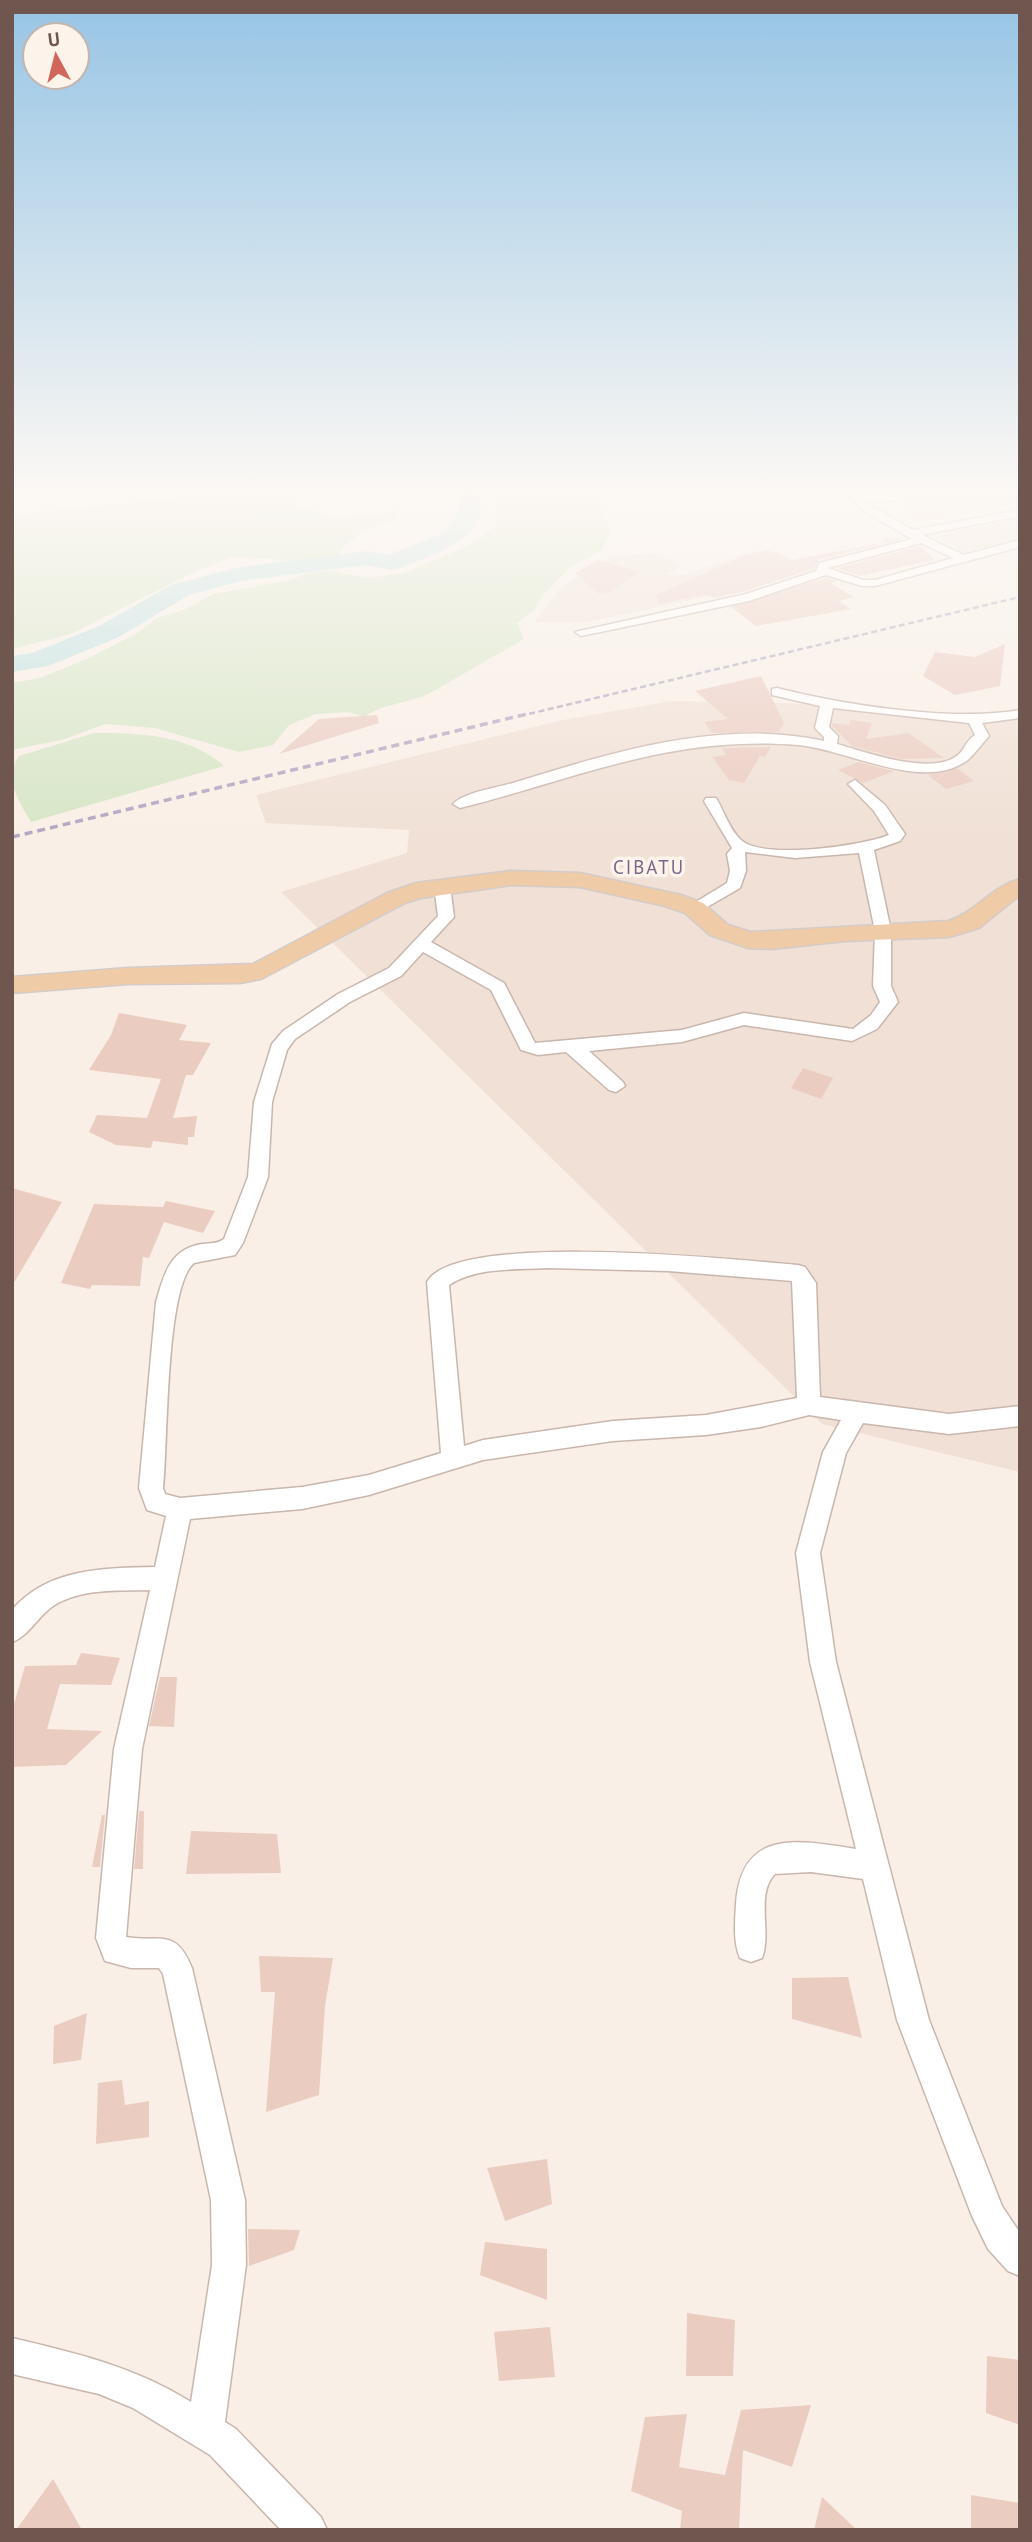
<svg xmlns="http://www.w3.org/2000/svg" width="1032" height="2542" viewBox="0 0 1032 2542" font-family="'PT Sans',sans-serif">
<rect width="100%" height="100%" fill="#f9efe6"/>
<path fill="#f0e0d5" d="M 906,488 L 1020,488 L 1020,503 L 914,523 Z
M 1020,519 L 1020,538 L 965,552 L 934,536 Z
M 781,552 L 797,566 L 769,583 L 588,622 L 534,622 L 562,587 L 611,556 L 657,554 L 683,566 L 666,574 L 685,575 L 739,555 Z
M 671,701 L 825,704 L 987,721 L 1020,716 L 1020,1472 L 822,1424 L 281,892 L 407,853 L 409,830 L 266,823 L 256,795 L 558,721 Z"/>
<path fill="#d6e5c6" d="M 193,488 L 301,488 L 296,493 L 295,506 L 336,518 L 396,511 L 398,519 L 362,532 L 341,548 L 338,563 L 232,557 L 192,573 L 71,634 L 12,649 L 12,515 L 181,497 Z
M 495,488 L 592,488 L 611,533 L 601,551 L 570,567 L 542,596 L 535,609 L 517,623 L 524,639 L 425,696 L 381,708 L 363,717 L 350,712 L 316,714 L 289,725 L 273,745 L 239,752 L 155,728 L 105,724 L 65,739 L 12,750 L 12,683 L 40,678 L 89,658 L 139,632 L 157,618 L 184,610 L 213,594 L 287,581 L 311,572 L 332,571 L 369,578 L 404,573 L 470,545 L 496,526 L 498,499 Z
M 94,733 C 140,733 188,734 224,766 L 31,822 C 19,801 3,779 19,756 Z"/>
<g fill="none" stroke-linecap="round" stroke-linejoin="round">
<path fill="#bddfe0" fill-rule="evenodd" d="M 456,488 L 478,488 C 495,538 434,554 400,568 L 391,570 L 367,565 L 241,581 L 189,595 L 117,638 L 48,666 L 12,672 L 12,656 L 32,653 L 99,626 L 171,585 L 240,567 L 367,551 L 389,555 L 441,534 L 456,519 L 459,497 Z"/>
</g>
<path fill="#ebccc1" d="M 903,537 L 905,538 L 818,560 L 814,569 L 745,591 L 715,598 L 705,595 L 659,604 L 656,595 L 748,554 L 767,550 L 793,560 L 885,542 L 881,539 Z
M 921,546 L 935,560 L 860,576 L 837,568 Z
M 598,560 L 603,561 L 639,572 L 609,592 L 599,594 L 575,573 Z
M 826,578 L 838,581 L 831,583 L 854,597 L 839,601 L 851,609 L 756,626 L 731,607 Z
M 1005,644 L 1000,686 L 955,695 L 923,676 L 935,652 L 975,657 Z
M 761,676 L 784,723 L 779,732 L 712,733 L 704,722 L 728,719 L 695,691 Z
M 377,715 L 379,723 L 279,754 L 319,719 Z
M 851,720 L 872,723 L 866,739 L 909,733 L 944,758 L 902,759 L 852,746 L 832,726 L 832,723 L 849,725 Z
M 771,747 L 765,757 L 760,756 L 744,783 L 729,780 L 712,757 L 726,755 L 722,748 Z
M 858,762 L 885,769 L 894,771 L 863,783 L 838,770 Z
M 957,768 L 974,781 L 946,789 L 928,775 Z
M 119,1013 L 187,1025 L 179,1040 L 211,1043 L 193,1075 L 186,1075 L 173,1118 L 197,1116 L 194,1137 L 188,1137 L 188,1145 L 153,1141 L 151,1148 L 116,1145 L 89,1132 L 97,1115 L 147,1118 L 161,1079 L 89,1070 L 111,1035 Z
M 803,1068 L 833,1078 L 821,1099 L 791,1088 Z
M 12,1188 L 62,1202 L 12,1286 Z
M 166,1201 L 215,1211 L 203,1233 L 164,1222 L 149,1258 L 143,1257 L 140,1286 L 92,1285 L 90,1289 L 61,1283 L 94,1204 L 163,1207 Z
M 81,1653 L 120,1658 L 111,1685 L 60,1684 L 47,1729 L 102,1731 L 66,1765 L 12,1767 L 12,1711 L 25,1666 L 76,1665 Z
M 160,1677 L 177,1677 L 174,1727 L 149,1726 Z
M 139,1811 L 144,1811 L 143,1869 L 134,1869 Z
M 102,1815 L 105,1815 L 100,1867 L 92,1867 Z
M 191,1831 L 277,1834 L 281,1873 L 186,1874 Z
M 259,1956 L 333,1958 L 325,2006 L 319,2095 L 266,2112 L 275,1992 L 261,1992 Z
M 848,1977 L 862,2038 L 792,2019 L 792,1978 Z
M 87,2013 L 81,2060 L 53,2064 L 54,2026 Z
M 122,2080 L 125,2105 L 149,2101 L 149,2137 L 96,2144 L 98,2083 Z
M 547,2159 L 552,2204 L 505,2221 L 487,2168 Z
M 248,2229 L 300,2230 L 294,2250 L 249,2266 Z
M 485,2242 L 547,2249 L 547,2300 L 480,2275 Z
M 687,2313 L 735,2320 L 733,2376 L 686,2376 Z
M 550,2327 L 555,2377 L 499,2381 L 494,2332 Z
M 987,2356 L 1020,2360 L 1020,2425 L 986,2413 Z
M 811,2405 L 792,2467 L 743,2450 L 739,2530 L 680,2530 L 682,2511 L 631,2491 L 645,2417 L 687,2414 L 679,2467 L 725,2475 L 741,2410 Z
M 53,2479 L 82,2530 L 16,2530 Z
M 971,2495 L 1020,2503 L 1020,2530 L 971,2530 Z
M 822,2497 L 857,2530 L 814,2530 Z"/>
<g fill="none" stroke-linecap="round" stroke-linejoin="round">
<defs>
<path id="minor" d="M 842,488 L 852,488 L 858,496 L 986,490 L 986,494 L 982,495 L 865,502 L 913,530 L 1020,510 L 1020,516 L 922,535 L 964,555 L 1020,540 L 1020,547 L 875,586 L 862,586 L 826,575 L 749,601 L 581,636 L 575,632 L 746,594 L 816,571 L 819,563 L 912,539 L 862,510 ZM 921,543 L 953,558 L 875,580 L 863,580 L 828,568 Z
M 777,688 C 843,705 954,722 1020,710 L 1020,718 L 982,723 L 989,736 C 984,742 973,755 969,759 C 925,794 847,749 798,745 C 669,735 580,778 460,808 L 453,804 C 465,792 496,788 513,783 C 610,753 721,718 824,741 L 824,737 L 815,728 L 820,706 L 772,695 L 772,689 ZM 833,708 L 969,723 L 975,735 C 967,740 966,746 961,752 C 938,779 866,752 837,744 L 838,736 L 829,727 Z
M 855,780 L 885,805 L 905,834 L 900,841 L 874,850 L 891,931 L 891,986 L 898,1002 L 877,1029 L 852,1041 L 744,1025 L 682,1042 L 589,1051 L 623,1082 L 625,1086 L 616,1092 L 609,1090 L 566,1052 L 538,1055 L 521,1050 L 491,990 L 423,952 L 401,976 L 350,1002 L 295,1039 L 287,1050 L 272,1102 L 268,1177 L 243,1243 L 235,1255 L 194,1263 C 165,1287 168,1445 163,1488 L 165,1494 L 180,1498 L 302,1487 L 369,1475 L 441,1453 L 427,1282 C 455,1230 738,1260 798,1265 L 805,1267 L 816,1283 L 820,1397 L 949,1414 L 1020,1406 L 1020,1426 L 949,1434 L 863,1423 L 846,1453 L 820,1553 L 836,1662 L 929,2020 L 1002,2206 L 1020,2233 L 1020,2276 L 1008,2271 L 988,2249 L 972,2216 L 897,2020 L 863,1879 L 811,1872 L 775,1874 C 755,1894 772,1933 762,1958 L 751,1962 L 740,1958 C 733,1941 735,1922 736,1904 C 741,1828 798,1840 856,1849 L 810,1662 L 796,1553 L 823,1452 L 841,1420 L 809,1415 L 761,1427 L 706,1435 L 613,1441 L 483,1460 L 369,1495 L 302,1509 L 190,1519 L 142,1749 L 126,1937 C 161,1943 175,1927 192,1968 L 245,2200 L 246,2265 L 225,2422 L 236,2429 L 321,2517 L 327,2530 L 281,2530 L 210,2455 L 133,2408 L 99,2394 L 12,2374 L 12,2338 C 76,2353 135,2367 191,2402 L 212,2265 L 211,2200 L 163,1974 L 159,1968 L 131,1968 L 105,1961 L 96,1938 L 114,1749 L 150,1590 C 118,1591 81,1588 53,1606 C 38,1616 29,1636 12,1642 L 12,1610 C 48,1568 104,1568 155,1567 L 166,1516 L 147,1510 L 139,1488 L 156,1302 C 164,1274 170,1249 202,1244 C 210,1243 218,1244 224,1239 L 248,1177 L 254,1102 L 272,1044 L 283,1031 L 338,994 L 389,968 L 438,916 L 434,886 L 442,881 L 450,886 L 454,917 L 431,942 L 504,983 L 535,1043 L 682,1030 L 744,1013 L 853,1029 L 871,1015 L 880,1002 L 873,986 L 875,931 L 859,853 L 795,858 L 745,852 L 746,871 L 740,888 L 700,911 L 694,913 L 686,908 L 727,883 L 730,871 L 727,854 L 732,848 L 704,801 L 706,798 L 716,798 C 724,811 729,829 741,840 C 763,860 862,846 889,835 L 874,811 L 848,784 ZM 547,1268 L 668,1271 L 792,1281 L 797,1398 L 706,1415 L 613,1421 L 483,1440 L 464,1446 L 449,1285 C 476,1267 515,1270 547,1268 Z"/>
<path id="primary" d="M 511,871 L 580,873 L 681,895 L 703,903 L 728,925 L 751,932 L 948,921 C 976,913 991,886 1020,879 L 1020,895 L 979,928 L 949,937 L 845,941 L 772,949 L 748,948 L 710,935 L 685,913 L 665,906 L 580,887 L 511,885 L 421,898 L 405,903 L 261,979 L 240,983 L 128,984 L 12,993 L 12,977 L 128,968 L 253,964 L 387,893 L 416,883 Z"/>
</defs>
<use href="#minor" stroke="#c9b6ad" stroke-width="3"/>
<use href="#primary" stroke="#d4ccca" stroke-width="3"/>
<use href="#minor" fill="#fff" fill-rule="evenodd"/>
<use href="#primary" fill="#efcba7" fill-rule="evenodd"/>
<path stroke="#b1a6c1" stroke-width="2.5" stroke-dasharray="6 3.5" stroke-linecap="butt" d="M 520,716 L 1020,597"/>
<path stroke="#b1a6c1" stroke-width="3.5" stroke-dasharray="8 5" stroke-linecap="butt" d="M 12,837 L 527,714"/>
</g>
<linearGradient id="sky" x2="0" y2="1"><stop stop-color="#97c5e5"/><stop offset="0.58" stop-color="#fcf8f4"/><stop offset="1" stop-color="#fcf8f4" stop-opacity="0"/></linearGradient>
<rect width="1032" height="844" fill="url(#sky)"/>
<g text-anchor="middle" dominant-baseline="central" stroke-width="7" stroke-linejoin="round" paint-order="stroke">
<g font-size="19" letter-spacing="2" fill="#7a668b" stroke="#fcf4eb">
<text x="649" y="867">CIBATU</text>
</g>
</g>
<rect width="1032" height="2542" fill="none" stroke="#6f564e" stroke-width="28"/>
<g transform="translate(56 56) rotate(353)"><circle r="33" fill="#fcf4eb" stroke="#c4b5ac" stroke-width="2"/>
<path d="M0-5L12 26L0 18L-12 26Z" fill="#d3665b"/>
<text y="-10" font-size="19" font-weight="bold" text-anchor="middle" fill="#6f564e">U</text>
</g>
</svg>
